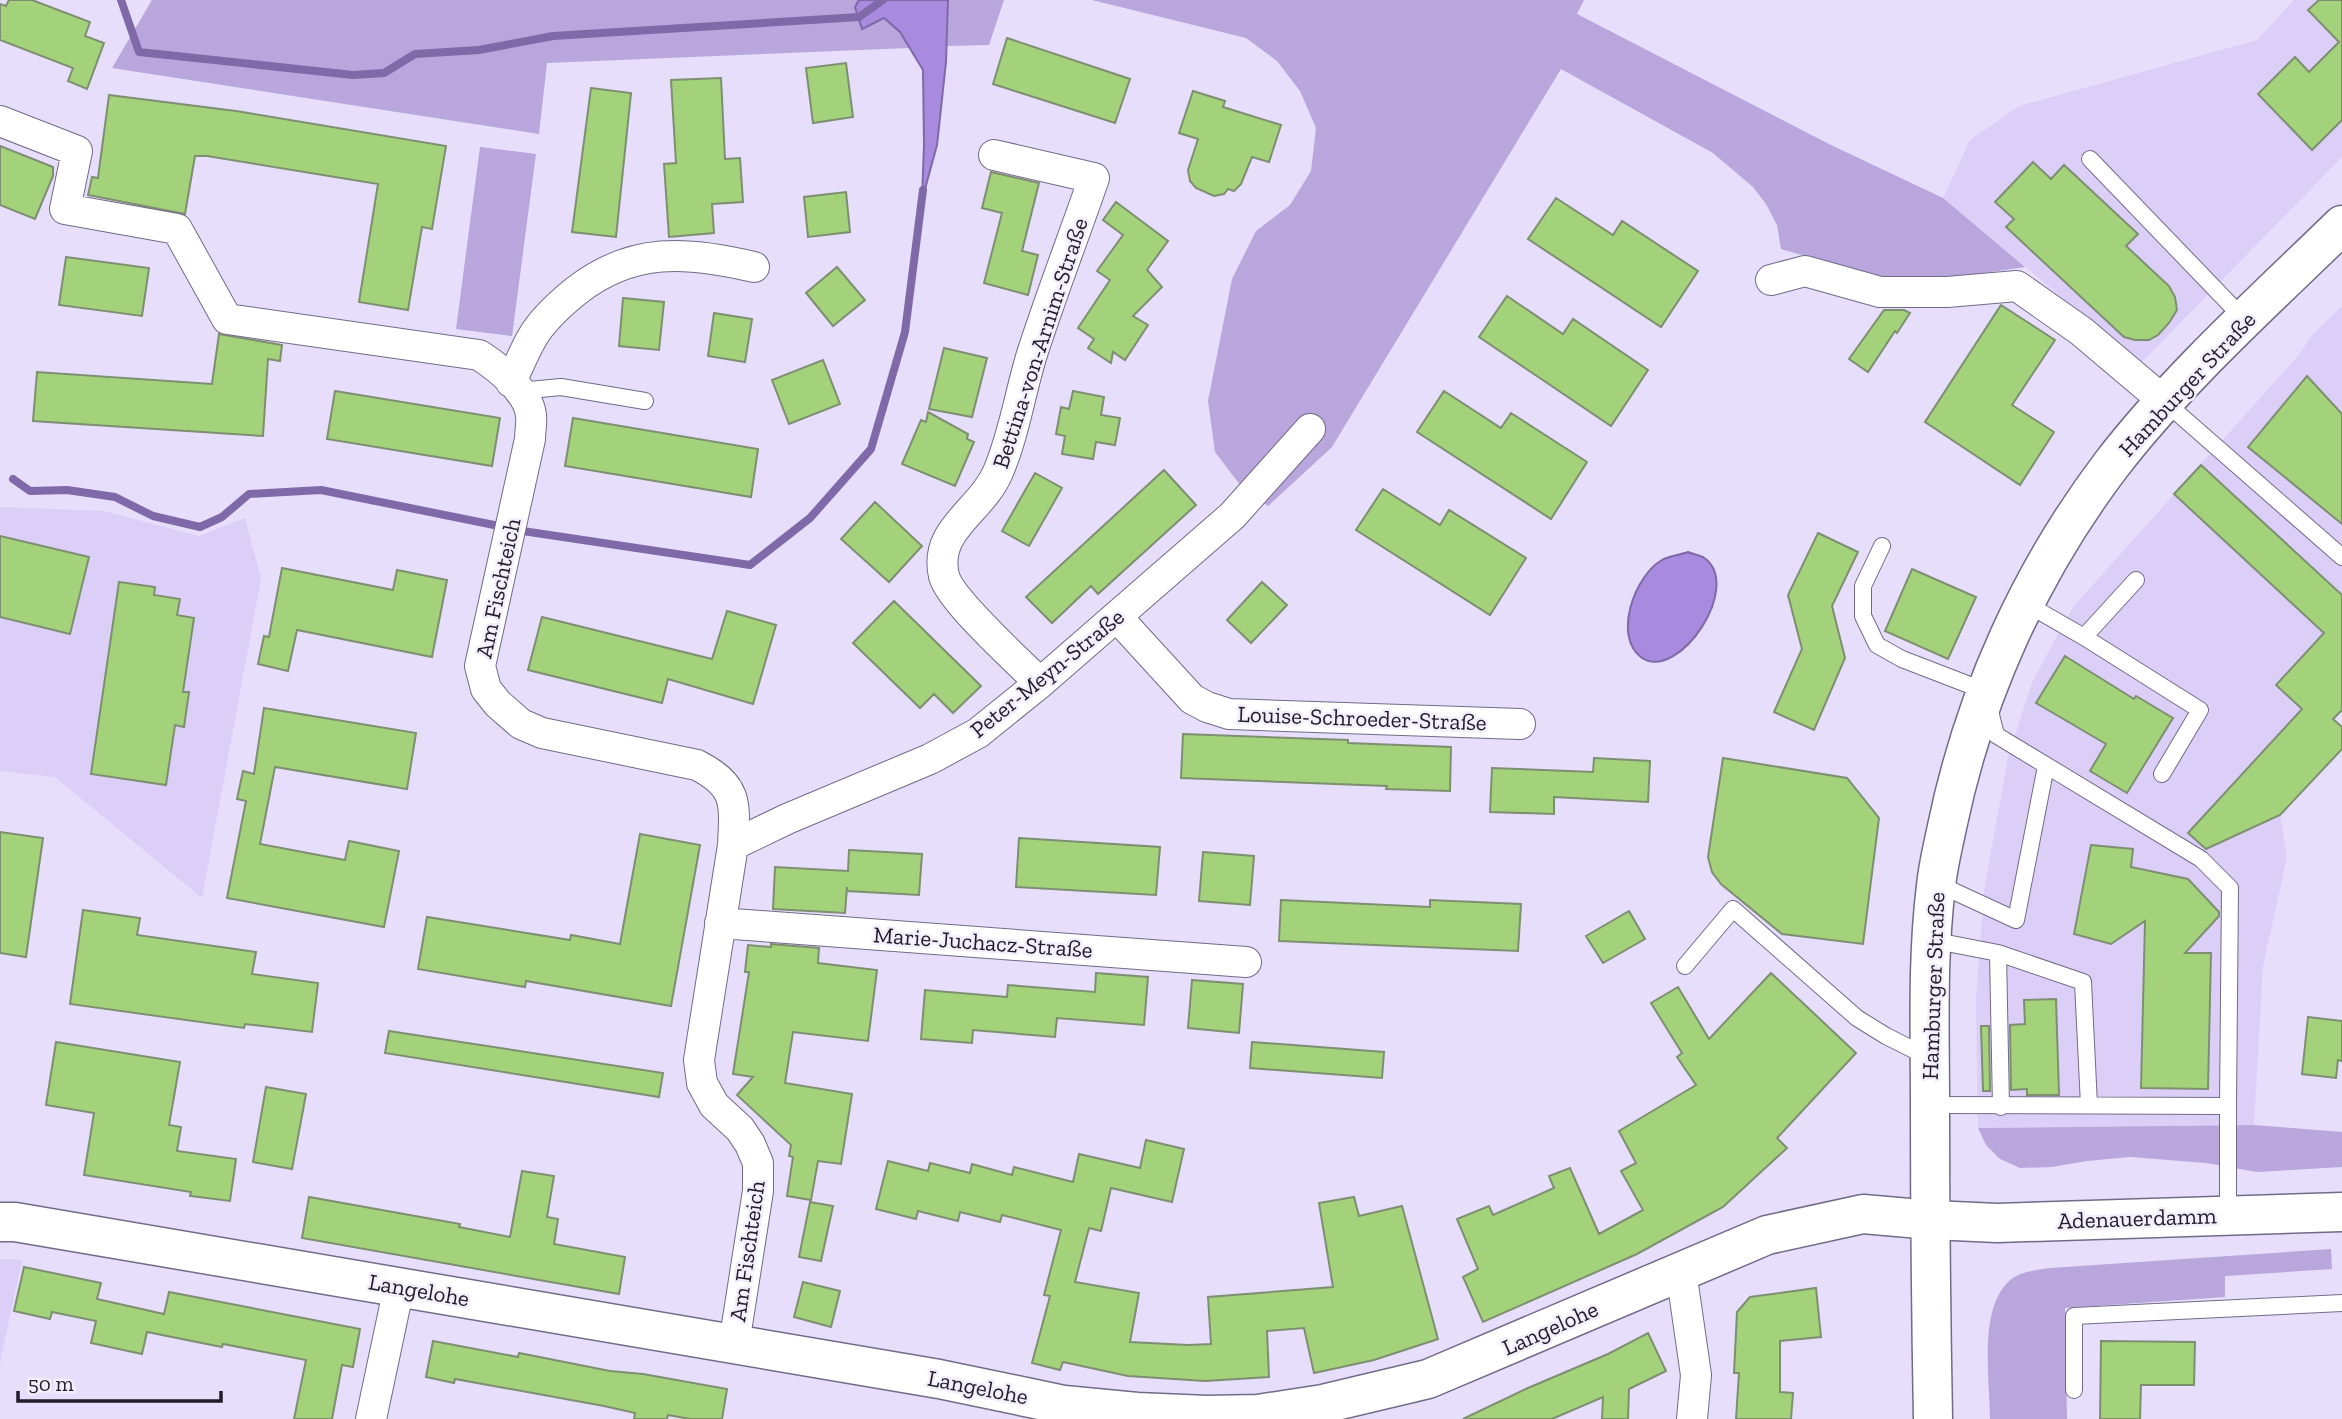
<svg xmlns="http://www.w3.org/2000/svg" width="2342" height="1419" viewBox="0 0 2342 1419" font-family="'Zilla Slab',serif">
<rect width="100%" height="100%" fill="#e6defa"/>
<path fill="#dbcff8" d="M 2294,0 L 2342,0 L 2342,157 L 2141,363 L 1943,198 L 1970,140 L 2019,106 L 2257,40 Z
M 2342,306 L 2342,710 L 2334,719 L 2342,727 L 2342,749 L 2280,815 L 2287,857 L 2263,966 L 2254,1125 L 1978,1128 L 1976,999 L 1984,890 L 2008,757 L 2033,680 L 2073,607 L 2297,357 L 2314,333 Z
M 0,507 L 104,511 L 199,536 L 245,518 L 261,579 L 202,898 L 55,777 L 0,771 Z
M 0,1259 L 22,1260 L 0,1363 Z"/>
<path fill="#b8a6dd" d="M 152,0 L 859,0 L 855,7 L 862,29 L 883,18 L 900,32 L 909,48 L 547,63 L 539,134 L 112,68 Z
M 948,0 L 1004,0 L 989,45 L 947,46 Z
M 1092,0 L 1584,0 L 1577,14 L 1831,145 L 1943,198 L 2025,267 L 1951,278 L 1885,279 L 1781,249 L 1777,225 L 1766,204 L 1753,187 L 1713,153 L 1561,69 L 1332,447 L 1268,506 L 1244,490 L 1215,452 L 1208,401 L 1232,279 L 1256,231 L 1290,205 L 1311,171 L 1316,128 L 1300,91 L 1277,61 L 1246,38 Z
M 480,147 L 536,154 L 512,336 L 456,329 Z
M 2254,1125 L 2342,1132 L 2342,1167 L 2257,1172 L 2206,1163 L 2130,1157 L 2087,1161 L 2052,1167 L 2020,1168 L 2000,1159 L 1986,1145 L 1978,1128 Z
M 2331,1249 L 2332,1269 L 2225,1276 L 2225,1297 L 2065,1308 L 2067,1419 L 1990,1419 C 1990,1380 1978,1310 2009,1281 C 2020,1271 2037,1270 2050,1268 Z"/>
<path fill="#a88adf" stroke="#7f69a8" stroke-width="2" d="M 859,0 L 948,0 L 946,62 L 937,145 L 922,200 L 924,144 L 923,70 L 900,32 L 884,18 L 862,29 L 855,7 Z
M 1688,552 C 1692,554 1699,555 1703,557 C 1745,584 1679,682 1642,658 C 1612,637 1635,575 1662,560 C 1669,556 1680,555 1688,552 Z"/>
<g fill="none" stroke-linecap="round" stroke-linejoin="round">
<path stroke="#7f69a8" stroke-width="8" d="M 121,0 L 139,52 L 353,75 L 384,73 L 415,54 L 479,50 L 553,36 L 859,17 L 883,0
M 13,479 L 30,491 L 67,490 L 115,497 L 153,516 L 200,527 L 222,517 L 249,494 L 321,490 L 504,527
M 516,530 L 750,565 L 810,518 L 871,449 L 905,332 L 923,190"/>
</g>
<path fill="#a4d27b" stroke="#7e8f71" stroke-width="2" d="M 9,0 L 32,0 L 90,22 L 85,36 L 104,43 L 87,89 L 68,81 L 73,68 L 0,40 L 0,4 L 6,6 Z
M 2319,0 L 2342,0 L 2342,120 L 2312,150 L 2258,94 L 2295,57 L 2309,72 L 2339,42 L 2308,10 Z
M 1007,38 L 1130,79 L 1115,123 L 993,84 Z
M 846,63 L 853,117 L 813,123 L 806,68 Z
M 721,78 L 725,159 L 740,158 L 743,202 L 712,204 L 714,233 L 669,237 L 664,164 L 676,163 L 671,80 Z
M 591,88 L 631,93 L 616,237 L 572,232 Z
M 1193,91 L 1225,101 L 1223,107 L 1281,125 L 1269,162 L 1252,157 L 1241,184 L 1234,191 L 1228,189 L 1224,194 L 1214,196 L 1196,188 L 1190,181 L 1188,170 L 1198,139 L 1179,133 Z
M 109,95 L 236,111 L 446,146 L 432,229 L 422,227 L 408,310 L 359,302 L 378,184 L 207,156 L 195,156 L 185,214 L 88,195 L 92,177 L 98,178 Z
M 0,146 L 53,167 L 53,176 L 35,219 L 0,205 Z
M 2033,162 L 2051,179 L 2064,165 L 2138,234 L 2126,246 L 2169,286 L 2175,297 L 2177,310 L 2169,323 L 2158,335 L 2149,340 L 2135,340 L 2124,337 L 2006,227 L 2014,219 L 1995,202 Z
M 991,172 L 1039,183 L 1022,251 L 1038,255 L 1028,295 L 984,283 L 1002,213 L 982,208 Z
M 846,192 L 850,232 L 808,237 L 804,197 Z
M 1556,198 L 1613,235 L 1622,221 L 1698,271 L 1661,327 L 1528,239 Z
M 1116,202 L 1168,241 L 1147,270 L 1162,287 L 1133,316 L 1148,325 L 1125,360 L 1113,352 L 1111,363 L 1088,348 L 1094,339 L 1078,328 L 1110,280 L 1097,271 L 1123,235 L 1103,220 Z
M 66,257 L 149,268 L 142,316 L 59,305 Z
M 837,267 L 865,300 L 833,326 L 806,293 Z
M 1507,296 L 1563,334 L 1573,319 L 1648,370 L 1611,426 L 1479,337 Z
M 623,298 L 664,302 L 659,350 L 619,346 Z
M 2001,305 L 2055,340 L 2012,405 L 2054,432 L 2020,485 L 1925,422 Z
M 1884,310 L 1904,310 L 1910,313 L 1897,333 L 1895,331 L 1868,372 L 1849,359 Z
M 714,313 L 752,319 L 745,362 L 708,356 Z
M 219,334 L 282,345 L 280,361 L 268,359 L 263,436 L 33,421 L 37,372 L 212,384 Z
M 944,348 L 987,358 L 972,417 L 929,409 Z
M 823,360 L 840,404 L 789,424 L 772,380 Z
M 2307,376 L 2342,414 L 2342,524 L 2248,447 Z
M 335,391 L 500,418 L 492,466 L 327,439 Z
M 1073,391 L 1104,397 L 1101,415 L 1120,418 L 1115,445 L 1096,442 L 1093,459 L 1062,454 L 1065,436 L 1056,434 L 1061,407 L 1069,409 Z
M 1444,391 L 1501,428 L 1511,413 L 1587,462 L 1551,519 L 1417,432 Z
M 928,412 L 968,434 L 967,439 L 974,442 L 955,486 L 902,464 L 921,420 L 926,422 Z
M 573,418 L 758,449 L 751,497 L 565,466 Z
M 2201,465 L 2342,595 L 2342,710 L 2333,719 L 2342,727 L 2342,749 L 2280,815 L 2206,849 L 2188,833 L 2302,709 L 2276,685 L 2324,633 L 2174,494 Z
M 1164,470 L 1196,505 L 1098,594 L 1091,586 L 1052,623 L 1026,597 Z
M 1035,473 L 1062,488 L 1029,546 L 1002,531 Z
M 1383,489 L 1440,525 L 1449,510 L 1526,558 L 1490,615 L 1356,530 Z
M 875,502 L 922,546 L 889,582 L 841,539 Z
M 1818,533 L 1858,552 L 1832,606 L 1845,658 L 1814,730 L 1774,712 L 1802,649 L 1788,595 Z
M 0,536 L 89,557 L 70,634 L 0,617 Z
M 282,568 L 393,590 L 397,570 L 447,580 L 432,657 L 297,630 L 288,671 L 258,664 L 264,636 L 269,637 Z
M 1912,569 L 1976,597 L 1948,659 L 1885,631 Z
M 119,582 L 155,587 L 154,595 L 180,599 L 177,615 L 194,618 L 183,692 L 189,692 L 184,727 L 175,725 L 166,785 L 91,774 Z
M 1262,582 L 1287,605 L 1251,643 L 1227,620 Z
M 894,601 L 981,686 L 953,713 L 934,694 L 920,708 L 853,643 Z
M 727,611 L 776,625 L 753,704 L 668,679 L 662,703 L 528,670 L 542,617 L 712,659 Z
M 2065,656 L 2134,699 L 2136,696 L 2173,718 L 2127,793 L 2090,771 L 2106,744 L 2036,703 Z
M 264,708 L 416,733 L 407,789 L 275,767 L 260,844 L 345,860 L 349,841 L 399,851 L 384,927 L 227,898 L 246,801 L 237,799 L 243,771 L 254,774 Z
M 1183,734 L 1348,740 L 1348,743 L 1451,747 L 1450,791 L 1386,789 L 1387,786 L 1181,778 Z
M 1594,758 L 1650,761 L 1648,802 L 1554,797 L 1554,814 L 1490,812 L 1492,768 L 1593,772 Z
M 1723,758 L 1847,778 L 1879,818 L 1863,944 L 1782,934 L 1721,884 L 1712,872 L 1708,857 Z
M 0,832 L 43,838 L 26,957 L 0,953 Z
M 640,834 L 700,845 L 671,1006 L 526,981 L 525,987 L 418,969 L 427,917 L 570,940 L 571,935 L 620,944 Z
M 1019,838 L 1160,847 L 1156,895 L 1016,887 Z
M 2091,845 L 2133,849 L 2131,867 L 2188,879 L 2219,912 L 2219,916 L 2185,953 L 2211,953 L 2208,1089 L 2141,1088 L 2145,921 L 2111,944 L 2074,934 Z
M 849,850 L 922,854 L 919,895 L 847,891 L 847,887 L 845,913 L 773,909 L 775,867 L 848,871 Z
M 1203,852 L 1254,856 L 1250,905 L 1199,901 Z
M 1281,900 L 1430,907 L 1430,900 L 1521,904 L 1518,951 L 1279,941 Z
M 83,910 L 140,918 L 137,935 L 256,952 L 252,974 L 318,983 L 312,1032 L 245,1024 L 244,1028 L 70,1004 Z
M 1629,911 L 1645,939 L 1603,963 L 1586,936 Z
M 771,944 L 819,948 L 818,963 L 877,970 L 868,1041 L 793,1032 L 785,1083 L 852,1094 L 841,1164 L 818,1161 L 811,1200 L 787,1196 L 793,1157 L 789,1156 L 791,1145 L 737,1095 L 753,1077 L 733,1074 L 749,972 L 745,972 L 748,945 L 771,947 Z
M 1096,973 L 1148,977 L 1144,1025 L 1057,1018 L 1055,1037 L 973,1030 L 972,1043 L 921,1039 L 925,990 L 1007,997 L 1008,985 L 1095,992 Z
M 1771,973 L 1856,1053 L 1777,1138 L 1787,1148 L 1723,1207 L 1637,1254 L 1483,1322 L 1463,1277 L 1478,1269 L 1457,1219 L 1489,1206 L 1493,1215 L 1554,1188 L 1549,1176 L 1570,1168 L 1599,1234 L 1643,1210 L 1621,1171 L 1636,1163 L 1619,1131 L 1696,1085 L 1677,1057 L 1682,1053 L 1651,1003 L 1678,987 L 1709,1039 Z
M 1192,980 L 1243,984 L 1239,1033 L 1188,1028 Z
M 2056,999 L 2059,1095 L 2027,1095 L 2027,1089 L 2011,1090 L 2010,1025 L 2025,1024 L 2024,1000 Z
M 2308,1017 L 2342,1021 L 2342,1061 L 2338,1060 L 2336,1078 L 2302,1074 Z
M 1981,1026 L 1989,1026 L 1990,1091 L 1983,1091 Z
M 389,1031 L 663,1073 L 659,1097 L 385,1053 Z
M 56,1042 L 180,1062 L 169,1125 L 181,1127 L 177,1151 L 236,1159 L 230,1201 L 190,1196 L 191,1192 L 84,1175 L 94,1113 L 46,1105 Z
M 1252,1042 L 1384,1052 L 1382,1078 L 1250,1068 Z
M 266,1087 L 306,1094 L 292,1169 L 253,1162 Z
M 1146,1140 L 1184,1149 L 1172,1202 L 1111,1188 L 1101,1231 L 1089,1228 L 1075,1282 L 1139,1293 L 1130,1342 L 1188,1345 L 1211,1344 L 1208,1297 L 1333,1287 L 1319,1203 L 1354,1197 L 1359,1216 L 1402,1206 L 1438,1339 L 1374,1360 L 1314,1373 L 1304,1328 L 1267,1331 L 1269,1377 L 1205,1381 L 1128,1376 L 1063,1362 L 1060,1370 L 1032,1363 L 1050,1296 L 1044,1295 L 1061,1230 L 1002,1215 L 1000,1222 L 960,1212 L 958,1221 L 918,1211 L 916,1219 L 876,1209 L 888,1161 L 928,1171 L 930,1163 L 970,1173 L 972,1164 L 1012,1175 L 1014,1167 L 1073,1182 L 1079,1154 L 1140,1168 Z
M 522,1171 L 554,1176 L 547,1217 L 558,1219 L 554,1244 L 625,1257 L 619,1294 L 302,1238 L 309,1197 L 460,1224 L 459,1227 L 510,1237 Z
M 810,1202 L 833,1206 L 821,1261 L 799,1257 Z
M 24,1267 L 101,1283 L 97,1299 L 164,1314 L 169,1292 L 360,1329 L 353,1367 L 342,1365 L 332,1419 L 294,1419 L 306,1360 L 223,1344 L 222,1347 L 147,1332 L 142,1354 L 91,1343 L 96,1321 L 52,1312 L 50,1319 L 14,1311 Z
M 803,1282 L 840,1291 L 831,1327 L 794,1317 Z
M 1816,1288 L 1821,1337 L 1780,1341 L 1780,1392 L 1793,1393 L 1791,1419 L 1736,1419 L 1739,1373 L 1734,1373 L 1737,1312 L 1750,1297 Z
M 1648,1333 L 1666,1371 L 1629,1389 L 1628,1419 L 1602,1419 L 1603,1397 L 1552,1419 L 1463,1419 L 1528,1388 L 1608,1354 Z
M 433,1341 L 518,1357 L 519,1353 L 610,1371 L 643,1374 L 727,1389 L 722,1419 L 690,1419 L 668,1415 L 667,1419 L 634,1419 L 635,1413 L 604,1406 L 455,1379 L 454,1383 L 426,1377 Z
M 2101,1341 L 2195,1342 L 2194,1385 L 2141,1385 L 2140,1419 L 2100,1419 Z"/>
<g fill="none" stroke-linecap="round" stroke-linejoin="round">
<defs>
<path id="lane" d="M 2090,159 L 2245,320
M 519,391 L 561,387 L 645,401
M 2165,402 L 2342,557
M 1882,546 L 1863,586 L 1863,616 L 1877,645 L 1902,659 L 1985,691 L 1996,735 L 2201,859 L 2230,888 L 2228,1106
M 2025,603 L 2084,637 L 2136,580
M 2084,637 L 2200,710 L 2162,774
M 1938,884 L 2016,920 L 2046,766
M 1931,940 L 1998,953 L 2083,982 L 2089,1105
M 1998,953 L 2001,1107
M 1685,966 L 1733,909 L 1857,1018 L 1886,1036 L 1928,1057
M 1930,1105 L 2228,1106 L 2228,1216
M 2074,1390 L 2074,1316 L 2342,1303"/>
<path id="street" d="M 0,121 L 77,151 L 65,209 L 177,229 L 227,319 L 479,355 C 498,367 528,391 531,415 C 532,423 530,431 530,439 L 480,666 L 486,689 L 498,704 L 521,724 L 542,733 L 697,765 C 738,786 735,803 733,845 L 699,1060 L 702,1083 L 714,1105 L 740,1129 L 750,1144 L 758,1163 L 758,1191 L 734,1344
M 994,155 L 1094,178 C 1074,236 1051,295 1032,354 C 1020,393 1014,435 998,472 C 981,512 933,529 944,576 C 950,600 1020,663 1040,683
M 1771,280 L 1805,271 L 1880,292 L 1947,292 L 2017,286 L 2081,331 L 2165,402
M 511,382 C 518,367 524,352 532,338 C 542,320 560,304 576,291 C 632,247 687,251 754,267
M 1117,617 L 1192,699 L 1207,707 L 1229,714 L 1520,724
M 733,845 L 787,819 L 930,759 L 978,733 L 1040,683 L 1232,516 L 1310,429
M 720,923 L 1246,962
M 1681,1271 L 1696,1375 L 1692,1419
M 371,1419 L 399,1287"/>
<path id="secondary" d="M 0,1222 L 15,1222 L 939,1379 L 1064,1405 L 1137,1412 L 1207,1415 L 1258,1414 L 1323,1404 L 1428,1379 L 1767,1235 L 1863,1214 L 1932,1220 L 1997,1223 L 2342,1212"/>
<path id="primary" d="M 1933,1419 C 1931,1315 1930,1210 1930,1106 C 1930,1032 1927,959 1936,886 C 1938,866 1943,846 1947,827 C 1974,696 2030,572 2111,465 C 2177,379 2264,301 2342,225"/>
</defs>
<use href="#lane" stroke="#736a88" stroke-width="18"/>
<use href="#street" stroke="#736a88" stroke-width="32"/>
<use href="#secondary" stroke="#736a88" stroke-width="41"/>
<use href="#primary" stroke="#736a88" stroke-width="41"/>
<use href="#lane" stroke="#fff" stroke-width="16"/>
<use href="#street" stroke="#fff" stroke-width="30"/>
<use href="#secondary" stroke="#fff" stroke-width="38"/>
<use href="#primary" stroke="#fff" stroke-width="38"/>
</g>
<g text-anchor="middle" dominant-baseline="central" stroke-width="5" stroke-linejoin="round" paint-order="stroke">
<g font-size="23" fill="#201c28" stroke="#f2eefc">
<text transform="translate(1040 343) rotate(-72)">Bettina-von-Arnim-Straße</text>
<text transform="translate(2187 384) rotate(-47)">Hamburger Straße</text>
<text transform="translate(498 588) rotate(-78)">Am Fischteich</text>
<text transform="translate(1047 673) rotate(-39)">Peter-Meyn-Straße</text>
<text transform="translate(1362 718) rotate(2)">Louise-Schroeder-Straße</text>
<text transform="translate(983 942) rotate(4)">Marie-Juchacz-Straße</text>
<text transform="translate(1933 986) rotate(-88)">Hamburger Straße</text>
<text transform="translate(2137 1218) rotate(-2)">Adenauerdamm</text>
<text transform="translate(747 1251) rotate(-82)">Am Fischteich</text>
<text transform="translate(419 1290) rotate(10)">Langelohe</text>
<text transform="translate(1550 1328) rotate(-24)">Langelohe</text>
<text transform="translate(978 1387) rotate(11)">Langelohe</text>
</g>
</g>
<path d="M18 1391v10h203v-10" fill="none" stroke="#201c28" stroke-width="3.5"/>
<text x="28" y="1391" font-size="21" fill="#201c28" stroke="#f2eefc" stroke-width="5" paint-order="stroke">50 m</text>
</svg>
